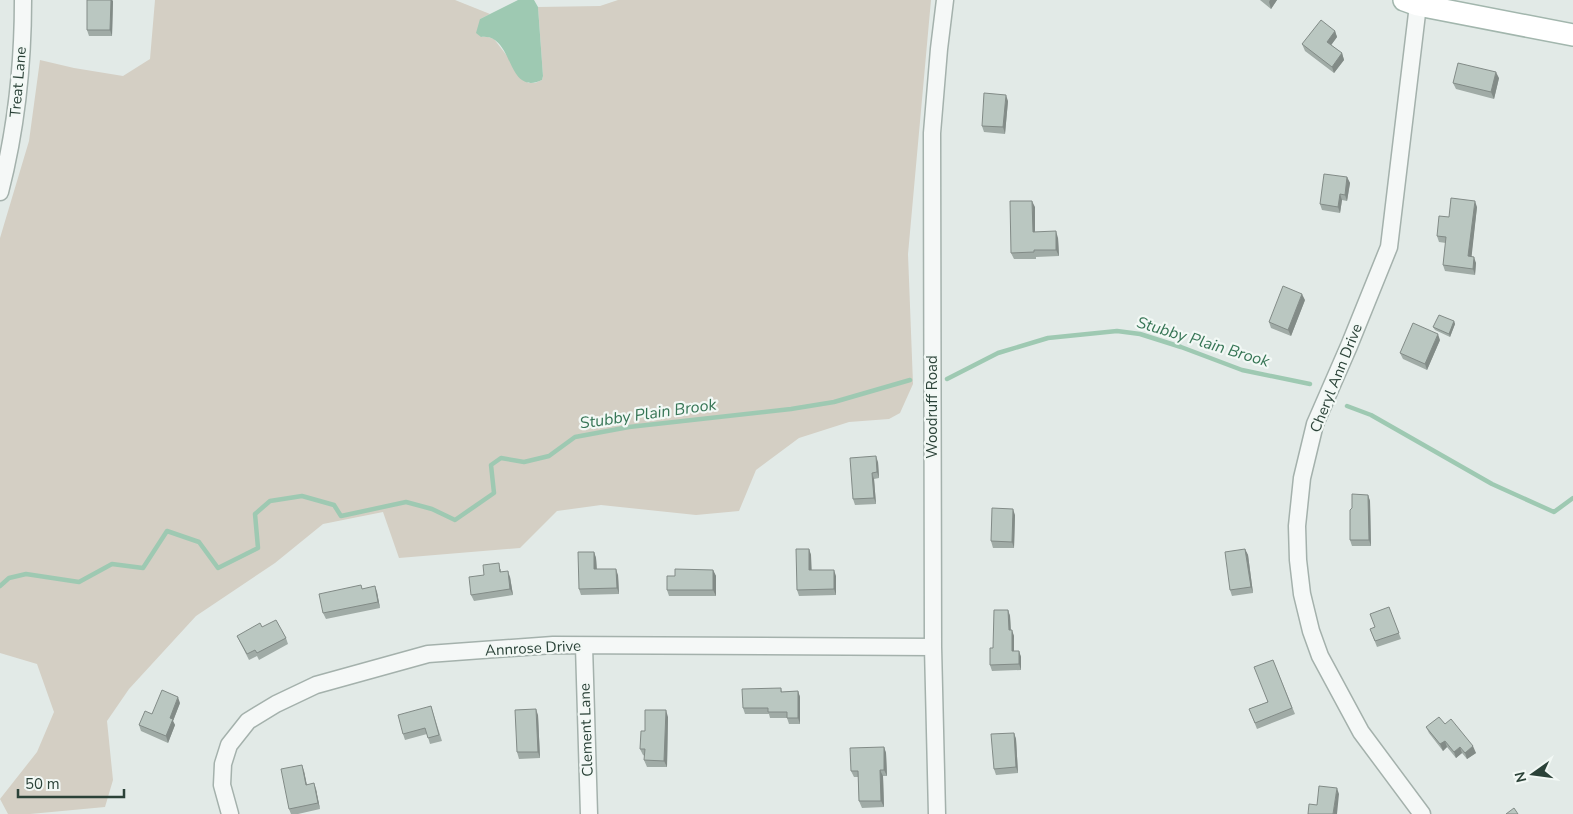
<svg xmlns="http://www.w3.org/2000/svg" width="1573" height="814" viewBox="0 0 1573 814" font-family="'Nunito Sans',sans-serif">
<rect width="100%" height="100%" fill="#e2eae7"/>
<path fill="#d4cfc4" d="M 155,0 L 455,0 L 490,14 L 480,19 L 481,37 L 488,37 L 494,39 L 528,83 L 535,83 L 542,80 L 543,76 L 538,7 L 600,6 L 618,0 L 931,0 L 908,254 L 913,384 L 900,413 L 889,419 L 849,422 L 799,438 L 756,470 L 739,511 L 696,515 L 601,505 L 557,511 L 520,548 L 399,558 L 383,512 L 323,524 L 275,563 L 196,616 L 129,689 L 107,721 L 113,780 L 105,807 L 30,814 L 8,814 L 0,799 L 37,752 L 54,712 L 37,664 L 0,653 L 0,238 L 29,141 L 40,60 L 74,68 L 123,76 L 150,59 Z"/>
<path fill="#9ec9b2" d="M 518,0 L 534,0 L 538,7 L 543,76 L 542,80 C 505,97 515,33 481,37 L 476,33 L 480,19 Z"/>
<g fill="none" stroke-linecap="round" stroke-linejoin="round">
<path stroke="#9ec9b2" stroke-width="4.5" d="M 947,379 L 998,353 L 1048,338 L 1117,331 L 1140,334 L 1181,347 L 1242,370 L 1310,384
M 1347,406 L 1371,415 L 1492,484 L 1554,512 L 1573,498
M 0,586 L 9,578 L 26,574 L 79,582 L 112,564 L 143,568 L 167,531 L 199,542 L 218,568 L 258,548 L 255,514 L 270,501 L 302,496 L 334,505 L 341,516 L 406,502 L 432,509 L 455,520 L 494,493 L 491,465 L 501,458 L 524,462 L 549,456 L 575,437 L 629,427 L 791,409 L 834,402 L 910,380"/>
<defs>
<path id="minor" d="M 1418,5 L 1389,247 L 1349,346 L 1315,424 L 1302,478 L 1297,526 L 1298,560 L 1302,594 L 1311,631 L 1320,656 L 1361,732 L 1422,814
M 0,192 C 16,130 23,64 23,0
M 584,646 L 589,814
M 230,814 L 222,785 L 223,764 L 229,745 L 248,721 L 276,704 L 316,685 L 428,654 L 553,645 L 933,647
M 937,814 L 933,647 L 932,133 L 939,49 L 945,0"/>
<path id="major" d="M 1404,0 L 1418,5 L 1573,35"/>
</defs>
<use href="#minor" stroke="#a4b1ac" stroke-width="19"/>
<use href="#major" stroke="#a2b6ad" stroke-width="24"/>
<use href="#minor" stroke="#f5f8f7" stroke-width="16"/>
<use href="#major" stroke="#fff" stroke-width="21"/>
</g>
<path fill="#a0aba6" d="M 111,0 L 112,0 L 113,1 L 112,36 L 89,36 L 87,30 Z
M 1260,0 L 1277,0 L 1271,9 Z
M 1335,31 L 1337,37 L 1331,45 L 1342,53 L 1344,60 L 1334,73 L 1305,51 L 1302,44 Z
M 1499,78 L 1494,99 L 1456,89 L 1453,83 Z
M 1008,101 L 1005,134 L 984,132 L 982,126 Z
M 1347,177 L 1350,183 L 1347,201 L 1342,200 L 1340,213 L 1322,210 L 1320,204 Z
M 1035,207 L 1035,232 L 1058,238 L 1059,256 L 1036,257 L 1036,259 L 1014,259 L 1011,253 Z
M 1477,207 L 1471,257 L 1476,263 L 1475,275 L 1445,271 L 1443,265 L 1446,243 L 1439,242 L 1437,236 L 1449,217 Z
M 1305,300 L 1291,336 L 1271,328 L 1269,322 Z
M 1454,321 L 1455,324 L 1450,337 L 1435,330 L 1433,327 Z
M 1440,340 L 1427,370 L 1403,359 L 1400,353 Z
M 878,462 L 879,478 L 874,479 L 876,504 L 855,505 L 853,499 Z
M 1368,495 L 1370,501 L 1371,546 L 1352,546 L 1350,540 Z
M 1015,515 L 1014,548 L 993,548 L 991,541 Z
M 809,549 L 811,555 L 811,570 L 836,576 L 836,595 L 799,596 L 797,590 Z
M 1245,549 L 1248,555 L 1253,593 L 1232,596 L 1230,590 Z
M 594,552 L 596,558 L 597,569 L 618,575 L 619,594 L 581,595 L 579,589 Z
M 501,569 L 501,572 L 510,577 L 513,595 L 474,601 L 471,595 L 484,575 Z
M 713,570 L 716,576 L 716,596 L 669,596 L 667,590 Z
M 363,589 L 377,592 L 380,608 L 326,619 L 323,613 Z
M 1389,607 L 1401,639 L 1377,647 L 1370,629 L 1375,627 Z
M 1008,610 L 1010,616 L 1011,630 L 1014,636 L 1014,651 L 1019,651 L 1021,657 L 1021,670 L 992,671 L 990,665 L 993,648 Z
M 237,636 L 286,638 L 288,644 L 259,660 L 257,656 L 249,660 Z
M 1273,660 L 1295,714 L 1257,729 L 1249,709 L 1267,702 Z
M 781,688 L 782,692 L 798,691 L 800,697 L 800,724 L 789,724 L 787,718 L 770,718 L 769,714 L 745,714 L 743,708 Z
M 180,703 L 173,721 L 175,725 L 168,743 L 141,731 L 139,725 L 152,714 Z
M 431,706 L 442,741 L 430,744 L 427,734 L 405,740 L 403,734 Z
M 538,715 L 540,758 L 519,759 L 517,752 Z
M 668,717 L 667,767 L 647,767 L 644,760 L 645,756 L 643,755 L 640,749 Z
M 1445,724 L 1476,753 L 1467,759 L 1462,753 L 1456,758 L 1447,747 L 1443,751 L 1429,733 L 1426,727 Z
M 1014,733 L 1016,739 L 1018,773 L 996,775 L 994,769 Z
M 884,747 L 886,753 L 887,776 L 883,776 L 884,807 L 862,808 L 859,801 L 858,777 L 854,777 L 851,771 Z
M 304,771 L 307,785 L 316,789 L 320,809 L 298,814 L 291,814 L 289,809 Z"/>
<path fill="#828b87" d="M 111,0 L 112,0 L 113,1 L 112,36 L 110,30 Z
M 1270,0 L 1277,0 L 1271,9 L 1269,2 Z
M 1335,31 L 1337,37 L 1329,48 L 1327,42 Z
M 1342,53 L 1344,60 L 1334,73 L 1332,67 Z
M 1496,72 L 1499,78 L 1494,99 L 1491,92 Z
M 1006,95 L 1008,101 L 1005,134 L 1003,127 Z
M 1347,177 L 1350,183 L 1347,201 L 1345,195 Z
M 1340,194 L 1342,200 L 1340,213 L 1338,207 Z
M 1032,201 L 1035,207 L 1035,238 L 1033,232 Z
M 1475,201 L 1477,207 L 1471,262 L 1468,256 Z
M 1056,231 L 1058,238 L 1059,256 L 1056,250 Z
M 1474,257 L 1476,263 L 1475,275 L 1473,269 Z
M 1302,294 L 1305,300 L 1291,336 L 1288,330 Z
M 1454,321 L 1455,324 L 1450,337 L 1449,334 Z
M 1438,334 L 1440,340 L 1427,370 L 1425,364 Z
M 876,456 L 878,462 L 879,478 L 877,472 Z
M 872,473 L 874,479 L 876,504 L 874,498 Z
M 1368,495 L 1370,501 L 1371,546 L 1369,540 Z
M 1013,509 L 1015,515 L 1014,548 L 1012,542 Z
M 809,549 L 811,555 L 812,576 L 809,570 Z
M 1245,549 L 1248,555 L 1253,593 L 1251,587 Z
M 594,552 L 596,558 L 597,575 L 594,569 Z
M 616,569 L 618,575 L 619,594 L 617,588 Z
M 713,570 L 716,576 L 716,596 L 713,590 Z
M 834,570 L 836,576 L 836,595 L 834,589 Z
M 508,571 L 510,577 L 513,595 L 510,589 Z
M 375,586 L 377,592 L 380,608 L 378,602 Z
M 1008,610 L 1010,616 L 1011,636 L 1009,630 Z
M 1012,630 L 1014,636 L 1014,657 L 1012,651 Z
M 1019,651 L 1021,657 L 1021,670 L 1019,664 Z
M 798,691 L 800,697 L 800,724 L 798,718 Z
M 178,697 L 180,703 L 173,721 L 175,725 L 168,743 L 166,736 L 170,718 Z
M 536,709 L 538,715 L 540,758 L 538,752 Z
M 666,710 L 668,717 L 667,767 L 664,761 Z
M 1014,733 L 1016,739 L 1018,773 L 1016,767 Z
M 1445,741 L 1447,747 L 1443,751 L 1440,744 Z
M 1473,746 L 1476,753 L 1467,759 L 1465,753 Z
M 884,747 L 886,753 L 887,776 L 884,770 Z
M 1460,747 L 1462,753 L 1456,758 L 1454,752 Z
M 302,765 L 304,771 L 308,791 L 306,785 Z
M 880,770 L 883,776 L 884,807 L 881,801 Z
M 314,783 L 316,789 L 320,809 L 318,803 Z
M 1337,788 L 1339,794 L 1337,814 L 1333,814 Z"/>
<path fill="#bac7c1" stroke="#828b87" d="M 87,0 L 111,0 L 110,30 L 87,30 Z
M 1321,20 L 1335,31 L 1327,42 L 1342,53 L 1332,67 L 1302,44 Z
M 1458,63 L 1496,72 L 1491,92 L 1453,83 Z
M 984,93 L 1006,95 L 1003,127 L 982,126 Z
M 1324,174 L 1347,177 L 1345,195 L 1340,194 L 1338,207 L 1320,204 Z
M 1451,198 L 1475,201 L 1468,256 L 1474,257 L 1473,269 L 1443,265 L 1446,237 L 1437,236 L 1439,216 L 1449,217 Z
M 1010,201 L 1032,201 L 1033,232 L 1056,231 L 1056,250 L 1034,250 L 1034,252 L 1011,253 Z
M 1283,286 L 1302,294 L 1288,330 L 1269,322 Z
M 1439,315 L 1454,321 L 1449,334 L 1433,327 Z
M 1413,323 L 1438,334 L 1425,364 L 1400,353 Z
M 876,456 L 877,472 L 872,473 L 874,498 L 853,499 L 850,458 Z
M 1352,494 L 1368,495 L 1369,540 L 1350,540 L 1350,510 L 1352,508 Z
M 992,508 L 1013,509 L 1012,542 L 991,541 Z
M 796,549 L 809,549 L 809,570 L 834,570 L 834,589 L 797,590 Z
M 1245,549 L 1251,587 L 1230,590 L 1225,552 Z
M 578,552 L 594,552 L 594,569 L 616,569 L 617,588 L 579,589 Z
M 499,563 L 500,572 L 508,571 L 510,589 L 471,595 L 469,577 L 484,575 L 483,565 Z
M 675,569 L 713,570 L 713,590 L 667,590 L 667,576 L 675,576 Z
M 361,585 L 362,589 L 375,586 L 378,602 L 323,613 L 319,594 Z
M 1389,607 L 1399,633 L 1375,641 L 1370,629 L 1375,627 L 1370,614 Z
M 994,610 L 1008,610 L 1009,630 L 1012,630 L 1012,651 L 1019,651 L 1019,664 L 990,665 L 990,648 L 993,648 Z
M 276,620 L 286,638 L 257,653 L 255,650 L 247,654 L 237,636 L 260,623 L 262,627 Z
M 1273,660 L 1292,708 L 1255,723 L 1249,709 L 1268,702 L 1254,667 Z
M 781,688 L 781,692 L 798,691 L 798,718 L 787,718 L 787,712 L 768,712 L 768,708 L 743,708 L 742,689 Z
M 162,690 L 178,697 L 170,718 L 173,719 L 166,736 L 139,725 L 145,711 L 152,714 Z
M 431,706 L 439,735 L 428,738 L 425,728 L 403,734 L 398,715 Z
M 536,709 L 538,752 L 517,752 L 515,710 Z
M 645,710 L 666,710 L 664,761 L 644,760 L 645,749 L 640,749 L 641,731 L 645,731 Z
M 1439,717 L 1445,724 L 1451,719 L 1473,746 L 1465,753 L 1460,747 L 1454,752 L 1445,741 L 1440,744 L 1426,727 Z
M 1014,733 L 1016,767 L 994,769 L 991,734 Z
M 884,747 L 884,770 L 880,770 L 881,801 L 859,801 L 858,771 L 851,771 L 850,748 Z
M 302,765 L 306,785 L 314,783 L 318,803 L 289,809 L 281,769 Z
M 1319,786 L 1337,788 L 1333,814 L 1308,814 L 1309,804 L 1317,805 Z
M 1514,808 L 1518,814 L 1506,814 Z"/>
<g text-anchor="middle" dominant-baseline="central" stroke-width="4.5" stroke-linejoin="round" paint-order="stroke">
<g font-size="15" fill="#2b4238" stroke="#f2f8f5">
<text transform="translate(18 82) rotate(-85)">Treat Lane</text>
<text transform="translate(1336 378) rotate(-68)">Cheryl Ann Drive</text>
<text transform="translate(932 407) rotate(-90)">Woodruff Road</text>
<text transform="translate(533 648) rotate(-3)">Annrose Drive</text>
<text transform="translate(586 730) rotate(-92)">Clement Lane</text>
</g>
<g font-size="16" font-style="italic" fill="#367555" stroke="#f2f8f5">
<text transform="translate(1203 342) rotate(17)">Stubby Plain Brook</text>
<text transform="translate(648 414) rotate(-8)">Stubby Plain Brook</text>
</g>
</g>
<g transform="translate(1533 774) rotate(256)" stroke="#f2f8f5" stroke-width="4" paint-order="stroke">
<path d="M0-4L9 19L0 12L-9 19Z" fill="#2b4238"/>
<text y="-8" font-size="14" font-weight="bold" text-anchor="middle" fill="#2b4238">N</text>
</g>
<path d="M18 789v8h106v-8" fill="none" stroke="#2b4238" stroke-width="2.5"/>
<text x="25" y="789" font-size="15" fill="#2b4238" stroke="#f2f8f5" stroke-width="4" paint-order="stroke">50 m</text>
</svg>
